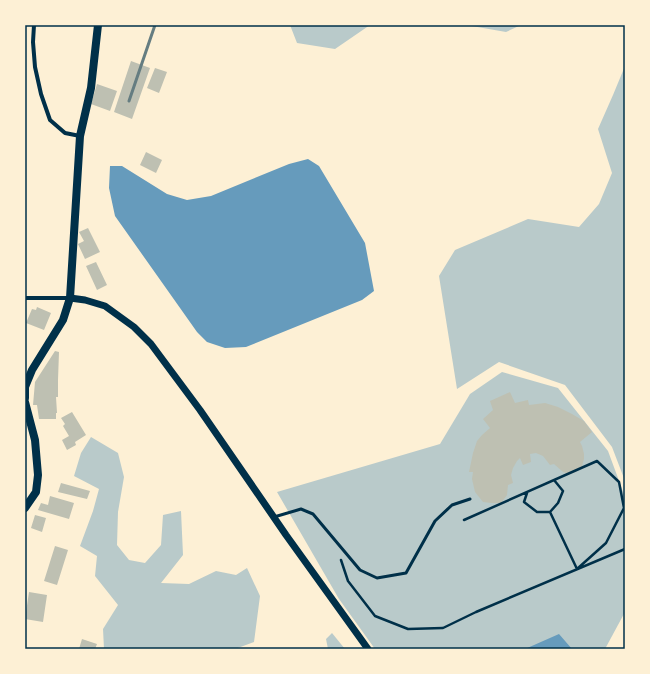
<svg xmlns="http://www.w3.org/2000/svg" width="650" height="674" viewBox="0 0 650 674" font-family="'Space Grotesk',sans-serif">
<rect width="100%" height="100%" fill="#fdf0d5"/>
<path fill="#b9caca" d="M 290,25 L 370,25 L 335,49 L 297,43 Z
M 466,25 L 521,25 L 506,32 Z
M 625,66 L 625,481 L 612,447 L 565,385 L 499,362 L 457,389 L 439,276 L 455,250 L 528,219 L 579,227 L 599,204 L 612,173 L 598,129 L 613,95 Z
M 502,372 L 558,388 L 608,451 L 625,497 L 625,612 L 605,649 L 375,649 L 339,599 L 277,492 L 440,444 L 470,394 Z
M 91,437 L 118,453 L 124,477 L 118,512 L 117,545 L 129,560 L 145,563 L 161,545 L 163,515 L 181,511 L 183,555 L 161,583 L 189,584 L 216,571 L 236,575 L 247,568 L 260,596 L 254,642 L 235,649 L 104,649 L 103,629 L 118,605 L 95,576 L 97,556 L 80,546 L 93,511 L 99,489 L 74,476 L 81,453 Z
M 332,633 L 345,649 L 328,649 L 326,639 Z"/>
<path fill="#669bbc" d="M 308,159 L 319,166 L 365,243 L 374,291 L 362,300 L 246,347 L 225,348 L 207,342 L 197,332 L 115,216 L 109,188 L 110,166 L 122,166 L 167,194 L 187,200 L 211,196 L 289,164 Z
M 559,634 L 572,649 L 525,649 Z"/>
<path fill="#bec0b2" d="M 131,61 L 150,68 L 132,119 L 114,112 Z
M 155,68 L 167,72 L 159,93 L 147,88 Z
M 97,84 L 117,91 L 110,111 L 91,104 Z
M 146,152 L 162,160 L 156,173 L 140,165 Z
M 88,228 L 100,252 L 85,259 L 78,244 L 84,241 L 79,232 Z
M 96,262 L 107,285 L 97,290 L 86,266 Z
M 37,307 L 51,313 L 44,330 L 26,323 L 32,309 L 36,310 Z
M 55,351 L 59,352 L 58,380 L 58,397 L 56,397 L 57,413 L 56,413 L 56,419 L 39,419 L 37,405 L 33,405 L 35,382 Z
M 510,392 L 515,403 L 528,400 L 529,405 L 545,403 L 558,407 L 572,414 L 584,421 L 592,432 L 580,442 L 582,446 L 584,454 L 584,459 L 582,466 L 576,472 L 570,474 L 563,472 L 554,464 L 550,465 L 543,456 L 536,453 L 530,454 L 531,462 L 523,465 L 520,458 L 517,461 L 513,468 L 511,475 L 513,483 L 508,485 L 507,495 L 501,503 L 491,503 L 483,502 L 475,492 L 472,479 L 473,472 L 469,472 L 473,453 L 477,441 L 482,435 L 490,428 L 483,419 L 493,410 L 490,401 Z
M 72,412 L 86,435 L 75,442 L 76,445 L 67,450 L 62,440 L 69,436 L 63,426 L 65,424 L 61,418 Z
M 61,483 L 90,491 L 87,499 L 58,492 Z
M 50,496 L 74,503 L 69,519 L 38,510 L 41,503 L 48,505 Z
M 35,515 L 46,518 L 42,532 L 31,528 Z
M 55,546 L 68,550 L 57,585 L 44,581 Z
M 29,592 L 47,595 L 43,622 L 25,619 Z
M 82,639 L 97,644 L 95,649 L 79,649 Z"/>
<g fill="none" stroke-linecap="round" stroke-linejoin="round">
<path stroke="#003049" stroke-width="2.5" d="M 550,512 L 558,503 L 563,491 L 554,480
M 464,520 L 597,461 L 619,482 L 624,508 L 606,543 L 577,569 L 550,512 L 537,512 L 524,502 L 527,493
M 341,560 L 348,581 L 375,616 L 408,629 L 443,628 L 476,612 L 625,549"/>
<path stroke="#003049" stroke-width="3" d="M 274,517 L 301,509 L 313,514 L 360,570 L 377,578 L 406,573 L 435,521 L 452,505 L 470,499"/>
<path stroke="#003049" stroke-width="4" d="M 34,25 L 33,42 L 35,67 L 41,94 L 50,120 L 65,133 L 80,136
M 25,298 L 70,298"/>
<path stroke="#003049" stroke-width="7" d="M 70,298 L 85,300 L 105,306 L 134,327 L 151,344 L 200,410 L 262,500 L 286,535 L 368,649"/>
<path stroke="#003049" stroke-width="8" d="M 25,398 L 25,387 L 32,370 L 63,320 L 70,298 L 80,136 L 91,88 L 98,25
M 25,402 L 35,440 L 38,475 L 36,492 L 25,508"/>
<path stroke="#657d81" stroke-width="3" d="M 129,101 L 155,25"/>
</g>
<rect width="650" height="674" fill="none" stroke="#fdf0d5" stroke-width="52"/>
<rect x="26" y="26" width="598" height="622" fill="none" stroke="#003049" stroke-width="1.5"/>
</svg>
